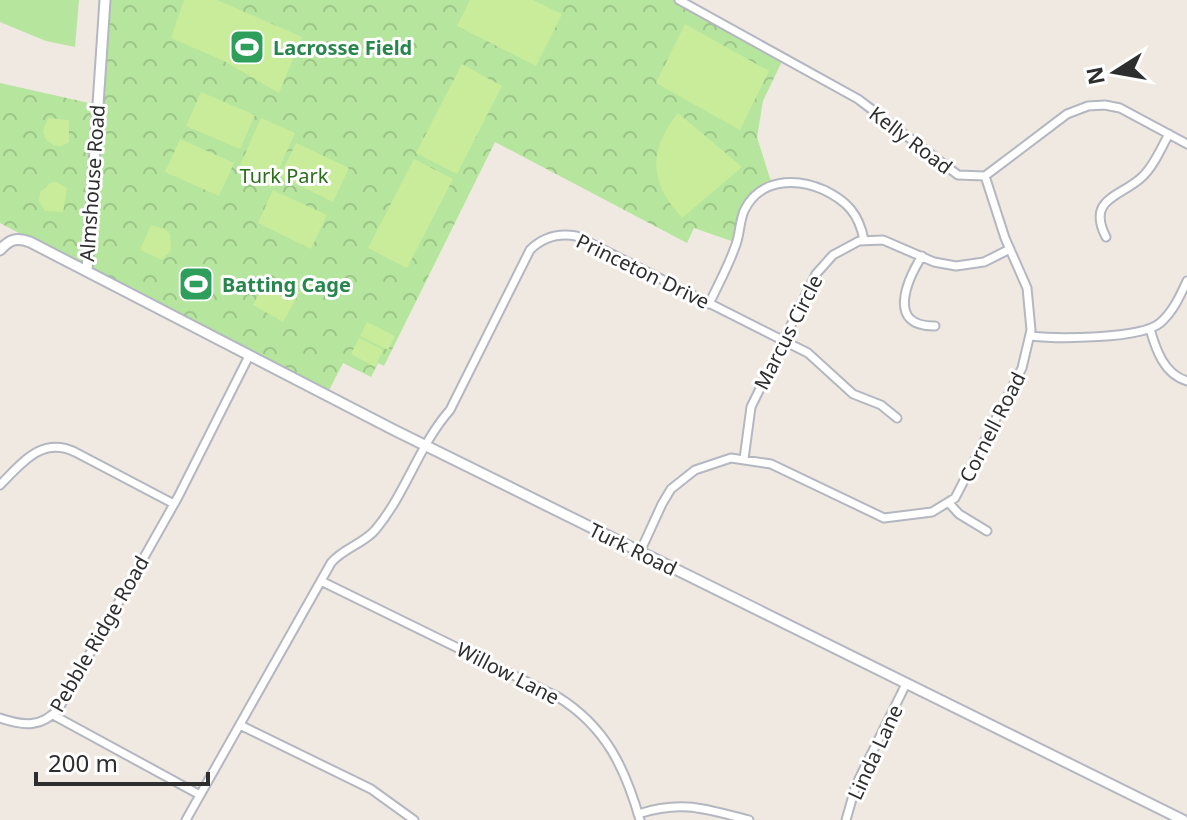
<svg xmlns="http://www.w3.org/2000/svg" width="1187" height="820" viewBox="0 0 1187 820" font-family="'Noto Sans',sans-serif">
<defs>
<pattern id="park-crowns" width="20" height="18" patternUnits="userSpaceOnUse" patternTransform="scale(2)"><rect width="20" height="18" fill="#b6e59e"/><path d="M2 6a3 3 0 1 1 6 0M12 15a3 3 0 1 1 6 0" fill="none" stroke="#9dc588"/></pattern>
</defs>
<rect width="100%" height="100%" fill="#efe9e1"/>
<path fill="#b6e59e" d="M 0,0 L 79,0 L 75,47 L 46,41 L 0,22 Z"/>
<path fill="url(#park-crowns)" d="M 104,0 L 679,0 L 784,57 L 763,101 L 757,137 L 772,185 L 751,200 L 737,243 L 694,228 L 687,243 L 495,142 L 384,366 L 378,363 L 371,377 L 343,363 L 327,394 L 0,223 L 0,83 L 98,105 Z"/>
<path fill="#c9ec9a" d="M 184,0 L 217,0 L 302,37 L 279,93 L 224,61 L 171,38 Z
M 470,0 L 533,0 L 562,14 L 536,66 L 457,26 Z
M 685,24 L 769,71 L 740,130 L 656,83 Z
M 462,64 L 502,86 L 457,174 L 416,153 Z
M 201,92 L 255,115 L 240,149 L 186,126 Z
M 678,113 L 742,167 L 682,218 C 650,183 647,151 678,113 Z
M 48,118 L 69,120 L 69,142 C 60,149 53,147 45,138 L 43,131 Z
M 261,118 L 295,133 L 271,187 L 237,172 Z
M 180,139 L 234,163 L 219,196 L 165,172 Z
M 296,143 L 349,168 L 333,202 L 280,176 Z
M 414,159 L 453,179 L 407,268 L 368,248 Z
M 56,182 L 67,188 L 63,212 L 45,211 L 39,201 L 40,192 L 50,183 Z
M 273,190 L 327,215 L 311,249 L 258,223 Z
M 151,225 L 165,229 L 170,234 L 171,250 L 162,260 L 140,250 Z
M 281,283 L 300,292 L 283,322 L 253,305 C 259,292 267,284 281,283 Z
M 367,322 L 395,336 L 388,350 L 360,336 Z
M 359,338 L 383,350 L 375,367 L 351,354 Z"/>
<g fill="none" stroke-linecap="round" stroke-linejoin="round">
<defs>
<path id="minor" d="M 679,0 L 858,99 L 958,175 L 985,176 L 1067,114 L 1088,106 L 1105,105 L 1120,108 L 1187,144
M 1106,237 C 1086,198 1121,197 1142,177 C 1154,166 1161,148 1169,134
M 922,256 C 907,280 886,327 935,326
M 709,304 C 718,285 728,267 735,247 C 740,236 739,223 744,211 C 759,179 795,177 824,190 C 847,201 859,214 864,240
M 1150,329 C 1156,350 1164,374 1187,381
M 1031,336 C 1057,339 1141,339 1160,323 C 1173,312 1180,296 1187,281
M 744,459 L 751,407 L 816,274 L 833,255 L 859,241 L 883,240 L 934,262 L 956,266 L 984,262 L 1010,249
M 0,485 C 22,463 42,436 75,452 L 174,504
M 949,503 L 959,514 L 987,531
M 640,552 L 662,504 L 671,489 L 695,470 L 731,458 L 771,464 L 884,518 L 932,512 L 955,498 L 1022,368 L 1031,330 L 1027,288 L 1005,238 L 985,176
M 321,581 L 558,697 C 606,727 625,768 640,820
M 53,715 L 200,795
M 0,718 C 23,726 42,728 59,708 L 178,497 L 249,356
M 240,725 L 371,789 L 414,820
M 638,814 C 683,800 705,809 749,820
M 186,820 L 331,563 C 343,548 364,544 376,529 C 406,493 419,445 450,410 L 530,250 C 543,237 558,233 576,236 L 808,353 L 853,394 L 881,405 L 897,418
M 846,820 L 856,785 L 906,684"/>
<path id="tertiary" d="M 0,250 C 10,239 17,237 30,242 L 394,430 L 1183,820
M 87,270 L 105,0"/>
</defs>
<use href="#minor" stroke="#b4b7c1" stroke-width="11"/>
<use href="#tertiary" stroke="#b4b7c1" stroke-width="13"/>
<use href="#minor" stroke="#fff" stroke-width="7"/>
<use href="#tertiary" stroke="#fff" stroke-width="9"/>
</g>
<defs>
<symbol id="stadium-square" viewBox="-11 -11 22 22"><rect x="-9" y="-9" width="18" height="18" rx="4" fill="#2e9e5b" stroke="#fff"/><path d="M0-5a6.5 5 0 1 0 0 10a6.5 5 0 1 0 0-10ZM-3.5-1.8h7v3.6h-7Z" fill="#fff"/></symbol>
</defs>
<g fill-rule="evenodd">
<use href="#stadium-square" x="227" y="27" width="40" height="40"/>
<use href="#stadium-square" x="176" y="264" width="40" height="40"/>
</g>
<g text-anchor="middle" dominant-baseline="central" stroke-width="6" stroke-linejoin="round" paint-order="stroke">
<g font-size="20" font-weight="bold" fill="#27864d" stroke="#fff" text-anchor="start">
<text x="273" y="47">Lacrosse Field</text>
<text x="222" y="284">Batting Cage</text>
</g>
<g font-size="20" fill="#2e2e2e" stroke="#fff">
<text transform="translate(911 140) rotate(37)">Kelly Road</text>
<text transform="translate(92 183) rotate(-86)">Almshouse Road</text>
<text transform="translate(643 271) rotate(26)">Princeton Drive</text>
<text transform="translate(788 332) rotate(-63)">Marcus Circle</text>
<text transform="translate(992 427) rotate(-63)">Cornell Road</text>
<text transform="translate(633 549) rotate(26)">Turk Road</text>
<text transform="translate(99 634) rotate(-60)">Pebble Ridge Road</text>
<text transform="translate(508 673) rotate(27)">Willow Lane</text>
<text transform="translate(875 752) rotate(-65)">Linda Lane</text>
</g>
<g font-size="20" fill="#2c6e1b" stroke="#fff">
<text x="284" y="175">Turk Park</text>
</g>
</g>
<g transform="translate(1115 72) rotate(259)" stroke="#ffffff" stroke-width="6" paint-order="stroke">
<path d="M0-6L14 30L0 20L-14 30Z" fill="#2e2e2e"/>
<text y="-12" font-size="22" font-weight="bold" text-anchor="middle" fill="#2e2e2e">N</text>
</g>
<path d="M36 772v12h172v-12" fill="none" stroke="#2e2e2e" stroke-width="4"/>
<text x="48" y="772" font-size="24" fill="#2e2e2e" stroke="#ffffff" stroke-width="6" paint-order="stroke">200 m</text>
</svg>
